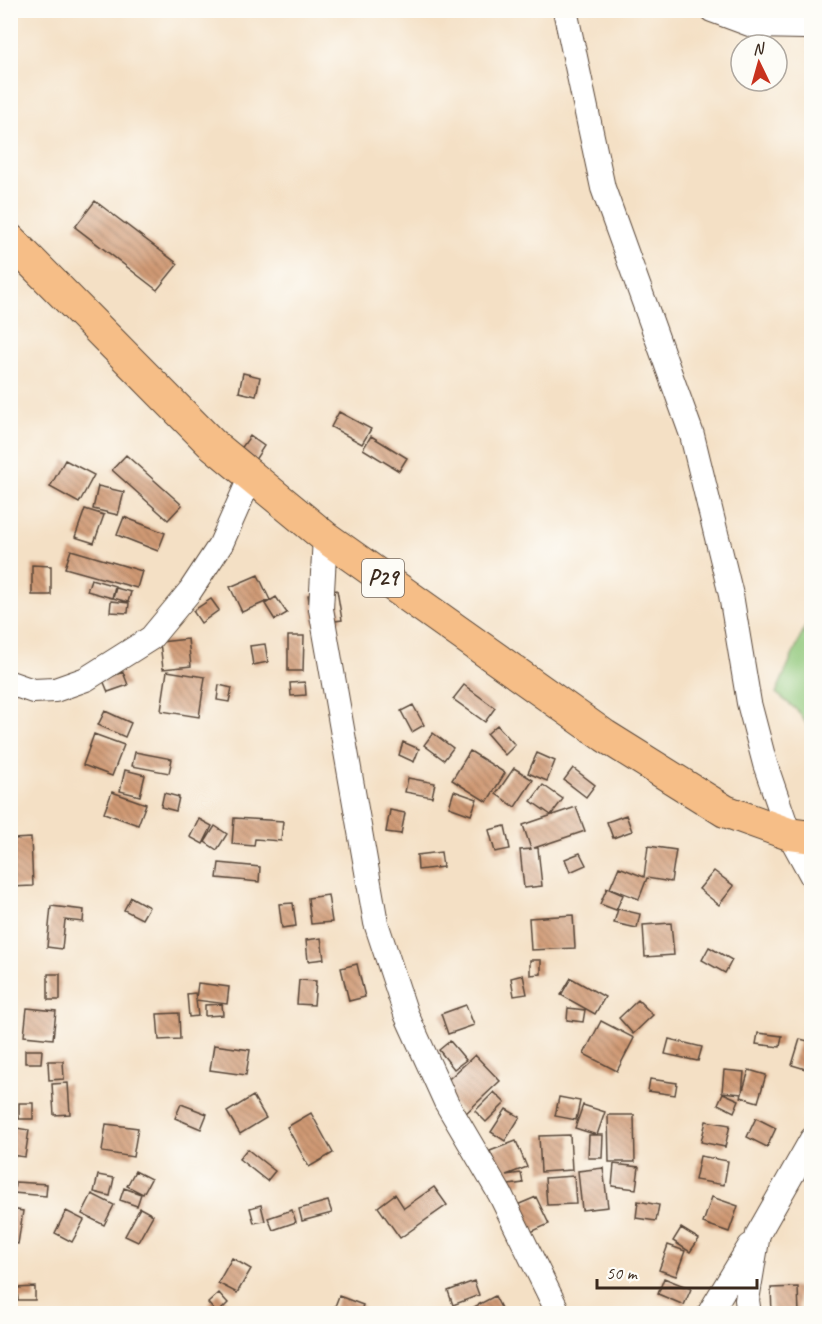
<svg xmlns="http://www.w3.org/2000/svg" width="822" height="1324" viewBox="0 0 822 1324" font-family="Caveat,sans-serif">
<defs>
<pattern id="building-back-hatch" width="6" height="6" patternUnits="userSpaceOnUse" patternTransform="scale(1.5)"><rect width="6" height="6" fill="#d09a75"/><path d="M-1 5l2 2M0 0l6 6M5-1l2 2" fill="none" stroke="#aa7e5f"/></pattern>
</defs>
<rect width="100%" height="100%" fill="#fdfcf7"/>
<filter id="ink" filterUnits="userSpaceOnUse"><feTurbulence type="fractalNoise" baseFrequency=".0167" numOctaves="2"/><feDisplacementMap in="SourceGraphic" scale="12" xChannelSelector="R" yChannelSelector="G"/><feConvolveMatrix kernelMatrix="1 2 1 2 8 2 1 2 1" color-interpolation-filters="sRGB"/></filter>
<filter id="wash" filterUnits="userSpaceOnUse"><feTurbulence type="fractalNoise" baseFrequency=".008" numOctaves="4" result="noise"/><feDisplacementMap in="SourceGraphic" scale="24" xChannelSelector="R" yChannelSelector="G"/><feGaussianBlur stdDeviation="1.35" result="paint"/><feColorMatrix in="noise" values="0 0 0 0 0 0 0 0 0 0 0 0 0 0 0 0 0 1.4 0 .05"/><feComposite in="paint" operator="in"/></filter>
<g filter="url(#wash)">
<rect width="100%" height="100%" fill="#f4e0c5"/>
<path fill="#90c77a" stroke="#66784c" stroke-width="1.5" d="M 811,613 L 812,731 L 811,731 L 798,711 L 776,693 Z"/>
<g id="blocks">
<path fill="url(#building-back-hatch)" d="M 95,201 L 178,264 L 157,290 L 75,227 Z
M 243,373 L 260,377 L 256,396 L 239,392 Z
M 339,412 L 371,429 L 362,444 L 331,427 Z
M 250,436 L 264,446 L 255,460 L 240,450 Z
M 371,436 L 407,458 L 399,471 L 363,449 Z
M 126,455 L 182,505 L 168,520 L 112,470 Z
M 65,460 L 94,475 L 79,503 L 50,487 Z
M 98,486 L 124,492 L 118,515 L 93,509 Z
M 85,509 L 104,515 L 94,543 L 75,537 Z
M 124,517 L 165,533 L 158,551 L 117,535 Z
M 71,550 L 142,571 L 137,588 L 65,568 Z
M 32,565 L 51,566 L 51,595 L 32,595 Z
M 258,575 L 270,600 L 242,612 L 230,587 Z
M 91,579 L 115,586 L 112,598 L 87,591 Z
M 116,588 L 131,592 L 128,602 L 113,598 Z
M 337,590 L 342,620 L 313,624 L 308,595 Z
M 276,597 L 287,613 L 275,620 L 265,604 Z
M 211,599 L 219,610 L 201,623 L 193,611 Z
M 111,601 L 129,603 L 128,613 L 110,612 Z
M 288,636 L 304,636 L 303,671 L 288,671 Z
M 188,639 L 191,666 L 163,669 L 160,642 Z
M 265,644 L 268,662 L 253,665 L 250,646 Z
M 167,671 L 205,677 L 199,717 L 161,711 Z
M 123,672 L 128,685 L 108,692 L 103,680 Z
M 305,682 L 306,695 L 291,696 L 290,683 Z
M 219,685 L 232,688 L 229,702 L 217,700 Z
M 464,685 L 495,708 L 485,722 L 453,699 Z
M 413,705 L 424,725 L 412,732 L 401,711 Z
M 105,711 L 131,723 L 125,737 L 98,725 Z
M 497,725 L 515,745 L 505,755 L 487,734 Z
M 433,733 L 453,748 L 444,760 L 424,745 Z
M 94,734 L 124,745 L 112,776 L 83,765 Z
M 403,742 L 419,749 L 414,762 L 399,755 Z
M 470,751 L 505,773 L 487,802 L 452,780 Z
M 135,752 L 172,759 L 169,773 L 132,766 Z
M 537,753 L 555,761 L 547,781 L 528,773 Z
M 514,768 L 533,780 L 515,807 L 496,794 Z
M 573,768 L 595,785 L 586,797 L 564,780 Z
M 125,770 L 145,775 L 140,796 L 120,791 Z
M 408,778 L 435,783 L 432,797 L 405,792 Z
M 543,785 L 563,799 L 551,815 L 531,801 Z
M 454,791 L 477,799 L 471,815 L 449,807 Z
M 112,792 L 146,804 L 138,825 L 104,813 Z
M 164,793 L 179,797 L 176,811 L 161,807 Z
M 576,807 L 585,831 L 534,848 L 538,848 L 542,886 L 524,888 L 520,850 L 531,849 L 523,825 Z
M 390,810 L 405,813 L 401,834 L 386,832 Z
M 626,815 L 632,831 L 613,838 L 607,822 Z
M 234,818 L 283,821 L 281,841 L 255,839 L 254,846 L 232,844 Z
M 199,819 L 212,826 L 203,844 L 190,837 Z
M 215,826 L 227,834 L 217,850 L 205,842 Z
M 505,826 L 510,849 L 495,852 L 489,830 Z
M 31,838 L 33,886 L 10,887 L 10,857 L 13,857 L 13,839 Z
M 648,846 L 676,850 L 671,882 L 647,878 L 639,899 L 610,888 L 619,867 L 644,877 Z
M 441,852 L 443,867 L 418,870 L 417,855 Z
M 580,853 L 586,865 L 570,872 L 565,859 Z
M 219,863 L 260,867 L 259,882 L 217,878 Z
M 714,871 L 734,886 L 719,905 L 699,889 Z
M 607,888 L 623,895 L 616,910 L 600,904 Z
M 328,895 L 332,922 L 311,924 L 308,898 Z
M 131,897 L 149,907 L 142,919 L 124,910 Z
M 293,903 L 296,926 L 282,928 L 279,904 Z
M 51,906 L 84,910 L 83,922 L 65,920 L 62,949 L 47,947 Z
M 618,909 L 640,914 L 637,928 L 614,923 Z
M 573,915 L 575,948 L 531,950 L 529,918 Z
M 671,923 L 674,955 L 645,957 L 643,925 Z
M 321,938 L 324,959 L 308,961 L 306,940 Z
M 709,947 L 732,960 L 725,973 L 702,960 Z
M 530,960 L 541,960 L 541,974 L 530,975 Z
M 357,964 L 365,997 L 349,1001 L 341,968 Z
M 48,974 L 60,974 L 60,1000 L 48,1000 Z
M 523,975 L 527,994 L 514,996 L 511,978 Z
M 571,978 L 605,997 L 595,1014 L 561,995 Z
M 299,980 L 316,981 L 314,1005 L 297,1004 Z
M 198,983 L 229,987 L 227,1004 L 196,1000 L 198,1016 L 189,1017 L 187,994 L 195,993 L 196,999 Z
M 638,1000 L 653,1015 L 633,1034 L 619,1018 Z
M 222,1004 L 223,1015 L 205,1016 L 205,1005 Z
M 466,1005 L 474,1025 L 448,1034 L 441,1014 Z
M 27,1008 L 56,1011 L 53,1039 L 24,1036 Z
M 568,1008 L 585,1010 L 583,1022 L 567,1020 Z
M 179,1013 L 180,1039 L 159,1040 L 157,1014 Z
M 601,1021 L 634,1038 L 617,1071 L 584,1054 Z
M 758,1033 L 782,1036 L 780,1047 L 756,1044 Z
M 669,1039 L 702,1047 L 698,1061 L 665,1054 Z
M 800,1039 L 812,1042 L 812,1060 L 809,1070 L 792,1065 Z
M 450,1041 L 466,1060 L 454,1069 L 439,1050 Z
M 214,1045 L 250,1050 L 246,1075 L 210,1070 Z
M 25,1050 L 42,1050 L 41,1063 L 25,1063 Z
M 475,1055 L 500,1081 L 465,1114 L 439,1088 Z
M 48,1061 L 63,1061 L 64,1079 L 49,1080 Z
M 724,1070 L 744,1072 L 742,1094 L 722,1092 Z
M 749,1070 L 766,1075 L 758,1102 L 741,1097 Z
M 650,1079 L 677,1083 L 675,1095 L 648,1091 Z
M 68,1083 L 70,1114 L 54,1115 L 52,1084 Z
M 494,1092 L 505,1103 L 486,1122 L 475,1111 Z
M 723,1093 L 739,1100 L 734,1112 L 718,1104 Z
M 253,1096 L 266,1118 L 240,1134 L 227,1112 Z
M 559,1097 L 580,1101 L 576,1120 L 555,1116 Z
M 19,1103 L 33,1103 L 33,1119 L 19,1119 Z
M 181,1104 L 207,1114 L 201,1129 L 175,1118 Z
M 583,1105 L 605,1112 L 597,1135 L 603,1135 L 602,1158 L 588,1158 L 589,1135 L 597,1135 L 575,1128 Z
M 506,1109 L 520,1117 L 505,1141 L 491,1132 Z
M 311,1113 L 333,1153 L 309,1167 L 287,1127 Z
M 608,1115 L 634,1115 L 635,1162 L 609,1162 Z
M 756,1118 L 776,1128 L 767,1147 L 747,1137 Z
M 706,1121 L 730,1125 L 725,1147 L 701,1142 Z
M 106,1124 L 138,1128 L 133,1157 L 102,1152 Z
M 10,1127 L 29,1130 L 25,1157 L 10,1155 Z
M 570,1135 L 572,1170 L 541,1172 L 539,1136 Z
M 516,1141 L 527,1167 L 506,1175 L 521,1173 L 523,1183 L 502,1186 L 501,1178 L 490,1151 Z
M 247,1149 L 275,1171 L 267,1181 L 239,1159 Z
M 700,1156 L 728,1161 L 724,1185 L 695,1180 Z
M 614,1164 L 639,1167 L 636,1189 L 612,1186 Z
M 603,1168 L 608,1207 L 582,1210 L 578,1171 Z
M 135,1171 L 151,1179 L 143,1194 L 127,1186 Z
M 98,1175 L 114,1178 L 110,1196 L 94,1192 Z
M 574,1176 L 576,1204 L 547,1205 L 545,1178 Z
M 15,1182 L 47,1184 L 46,1196 L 14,1193 Z
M 434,1187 L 447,1205 L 400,1238 L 378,1207 L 395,1194 L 404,1208 Z
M 124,1188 L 141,1194 L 137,1206 L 120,1200 Z
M 92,1194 L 114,1205 L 104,1225 L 82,1214 Z
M 536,1197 L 549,1224 L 522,1236 L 510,1208 Z
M 712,1197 L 738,1206 L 729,1232 L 703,1223 Z
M 328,1201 L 332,1213 L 302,1221 L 299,1209 Z
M 638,1201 L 659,1205 L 656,1221 L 636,1218 Z
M 261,1205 L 265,1221 L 254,1223 L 250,1208 Z
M 140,1208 L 153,1215 L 138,1242 L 125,1236 Z
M 10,1209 L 23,1211 L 18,1244 L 10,1243 Z
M 292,1210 L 296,1222 L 273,1230 L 268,1218 Z
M 66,1211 L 84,1220 L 72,1242 L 55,1233 Z
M 681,1228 L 699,1239 L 690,1252 L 673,1241 Z
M 668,1245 L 685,1251 L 676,1276 L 659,1270 Z
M 232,1258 L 251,1269 L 237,1293 L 218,1283 Z
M 664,1278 L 691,1289 L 684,1305 L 658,1294 Z
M 474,1281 L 479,1295 L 453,1305 L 448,1291 Z
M 35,1287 L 35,1300 L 18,1300 L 17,1288 Z
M 798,1287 L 799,1314 L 772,1314 L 771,1288 Z
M 219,1293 L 228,1303 L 217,1314 L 208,1303 Z
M 339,1296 L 363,1305 L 360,1314 L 332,1314 Z
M 495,1296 L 504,1314 L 475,1314 L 472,1308 Z"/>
</g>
</g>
<g filter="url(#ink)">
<use href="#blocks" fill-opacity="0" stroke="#574537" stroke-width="1.5"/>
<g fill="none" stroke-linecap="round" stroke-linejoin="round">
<defs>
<path id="minor" d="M 565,10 L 603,188 L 692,435 L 731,595 L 749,703 L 765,764 L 789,834 L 812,876
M 712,10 L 755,26 L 804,27 L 812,25
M 325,537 L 321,609 L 376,923 L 406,1014 L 446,1102 L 500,1194 L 559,1314
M 10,683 L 33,691 L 55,690 L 86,679 L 151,638 L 190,591 L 221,544 L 251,476
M 709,1314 L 750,1246
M 749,1314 L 747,1300 L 758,1234 L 812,1139"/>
<path id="major" d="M 10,240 L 211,443 L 325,537 L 605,736 L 725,811 L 789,834 L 812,837"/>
</defs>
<use href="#minor" stroke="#574537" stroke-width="26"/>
<use href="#major" stroke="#574537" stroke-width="34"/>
<use href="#minor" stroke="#fff" stroke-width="24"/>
<use href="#major" stroke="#f6be87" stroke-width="32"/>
</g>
</g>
<g text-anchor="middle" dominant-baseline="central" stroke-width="4.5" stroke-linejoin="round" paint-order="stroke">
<rect fill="#fdfcf7" stroke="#75695f" stroke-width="1.5" x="362" y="559" width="42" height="38" rx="4.5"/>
<g font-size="22" font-weight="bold" fill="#3b2a1e">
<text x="383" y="578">P29</text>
</g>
</g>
<rect width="822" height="1324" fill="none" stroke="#fdfcf7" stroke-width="36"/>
<g transform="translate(759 63) rotate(355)"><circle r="28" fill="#fdfcf7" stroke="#afa8a0" stroke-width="1.5"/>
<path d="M0-4.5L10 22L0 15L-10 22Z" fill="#c8321e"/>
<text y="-9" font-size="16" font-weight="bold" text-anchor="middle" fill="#3b2a1e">N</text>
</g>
<path d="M597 1279v9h160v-9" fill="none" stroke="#3b2a1e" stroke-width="3"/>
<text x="606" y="1279" font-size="18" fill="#3b2a1e" stroke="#fdfcf7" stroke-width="4.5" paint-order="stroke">50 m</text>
</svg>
